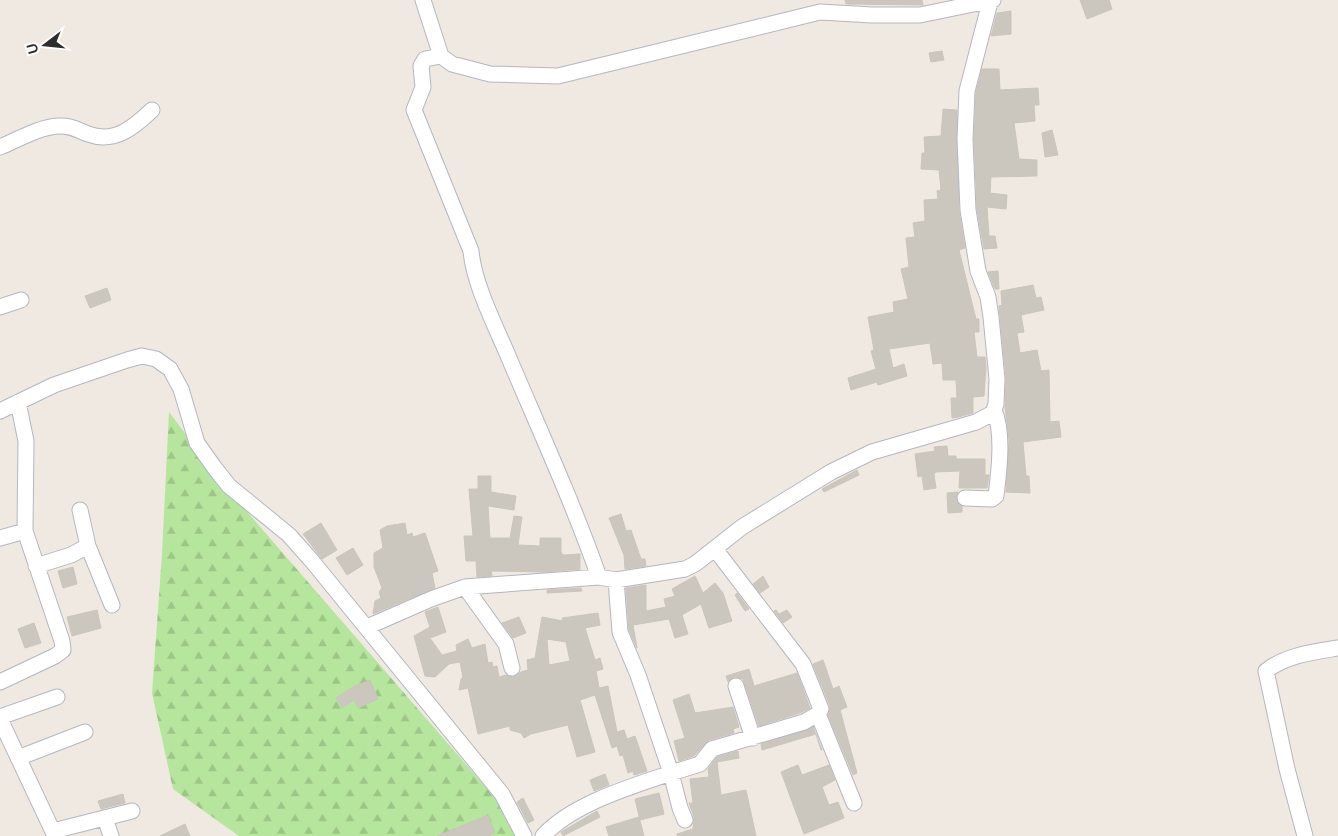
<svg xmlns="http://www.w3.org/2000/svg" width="1338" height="836" viewBox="0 0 1338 836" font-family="Lato,sans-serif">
<defs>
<pattern id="forest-firs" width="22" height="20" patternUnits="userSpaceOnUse" patternTransform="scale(1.25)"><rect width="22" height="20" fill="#b6e59e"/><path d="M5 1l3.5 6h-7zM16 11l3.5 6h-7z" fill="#9dc588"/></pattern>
</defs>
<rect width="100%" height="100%" fill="#efe9e1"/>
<path fill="url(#forest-firs)" d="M 169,412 L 224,485 L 528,836 L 239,836 L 173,789 L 152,693 L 162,554 Z"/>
<path fill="#cbc7bf" stroke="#cbc5ba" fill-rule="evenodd" d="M 845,0 L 922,0 L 923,5 L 846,4 Z
M 1080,0 L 1109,0 L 1112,9 L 1087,19 Z
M 1011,11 L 1011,34 L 991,36 L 997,13 Z
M 942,51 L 944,60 L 931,62 L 929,53 Z
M 982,69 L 999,69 L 1000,90 L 1038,88 L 1039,105 L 1034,105 L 1035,121 L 1014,123 L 1019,159 L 1037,160 L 1037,176 L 991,177 L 990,193 L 1007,195 L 1006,209 L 987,207 L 989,236 L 995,236 L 997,248 L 984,249 L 977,209 L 974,139 L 976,92 Z
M 943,109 L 957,110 L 959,211 L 965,248 L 959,250 L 976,319 L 979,319 L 979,332 L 974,332 L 977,357 L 985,357 L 986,368 L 984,396 L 973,397 L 973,413 L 958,417 L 952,418 L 951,398 L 957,398 L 956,380 L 943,380 L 942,363 L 933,364 L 930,343 L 889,349 L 893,368 L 904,364 L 907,376 L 878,385 L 877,382 L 851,390 L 848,378 L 876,369 L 871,351 L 874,350 L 868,317 L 894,312 L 893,302 L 908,299 L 901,269 L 909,267 L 906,238 L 915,237 L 913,223 L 925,221 L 924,200 L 938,199 L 937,191 L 941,190 L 939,170 L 921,169 L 922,153 L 925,153 L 924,137 L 941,136 Z
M 1052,130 L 1058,155 L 1045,157 L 1042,133 Z
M 998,271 L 999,289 L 995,289 L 988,272 Z
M 1033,285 L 1036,298 L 1041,297 L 1044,310 L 1021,315 L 1024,332 L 1017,333 L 1020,353 L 1037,350 L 1041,371 L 1049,370 L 1050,422 L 1059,421 L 1061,437 L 1023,442 L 1026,476 L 1029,476 L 1030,493 L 1006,492 L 1009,440 L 1005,407 L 1006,378 L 999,306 L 1002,305 L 1001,291 Z
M 107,288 L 111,300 L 90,308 L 85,296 Z
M 947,446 L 948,456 L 956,456 L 956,459 L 985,459 L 985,475 L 989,475 L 987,488 L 959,488 L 960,471 L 936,472 L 934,474 L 936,488 L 924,490 L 922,476 L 918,477 L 915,454 L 935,451 L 934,447 Z
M 857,470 L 859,475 L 824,492 L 822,489 Z
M 478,476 L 491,476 L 491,492 L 516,496 L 514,510 L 488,506 L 490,538 L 510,538 L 514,516 L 522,517 L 518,545 L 540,546 L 540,538 L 561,538 L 561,552 L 563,555 L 580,554 L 580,569 L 545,572 L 491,571 L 492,576 L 477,577 L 476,561 L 466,561 L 464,536 L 473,536 L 469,489 L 478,489 Z
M 958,492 L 956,498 L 962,506 L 962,512 L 948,513 L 947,493 Z
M 621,514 L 626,531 L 631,530 L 641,559 L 645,559 L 646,566 L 625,569 L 624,555 L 609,518 Z
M 321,523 L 337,550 L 322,559 L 303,534 Z
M 405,523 L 407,535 L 412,533 L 413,537 L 425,533 L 438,571 L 432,573 L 435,588 L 373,614 L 375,601 L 381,598 L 379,592 L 382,588 L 374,567 L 374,553 L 383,548 L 380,530 L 387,526 Z
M 353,548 L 363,565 L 347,575 L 336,558 Z
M 73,567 L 77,584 L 63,588 L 58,571 Z
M 695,576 L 703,593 L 715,583 L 723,593 L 732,621 L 709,628 L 701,604 L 682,615 L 688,634 L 675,638 L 669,619 L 633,625 L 637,648 L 629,630 L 626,588 L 646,585 L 646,611 L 666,607 L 664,599 L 675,596 L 672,589 Z
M 763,576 L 769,587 L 760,593 L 753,584 Z
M 581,588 L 582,591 L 547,593 L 547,590 Z
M 737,593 L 749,609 L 745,611 L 735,595 Z
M 438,607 L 446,632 L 430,638 L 442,655 L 457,651 L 456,645 L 468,639 L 472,648 L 485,644 L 488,663 L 492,662 L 493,667 L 497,666 L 499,677 L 506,675 L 514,677 L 521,672 L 528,670 L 527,660 L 535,658 L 542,617 L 563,621 L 562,618 L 598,613 L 600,625 L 585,628 L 595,660 L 600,658 L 603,669 L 596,671 L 599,688 L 608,686 L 617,732 L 624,730 L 627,739 L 635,736 L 647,771 L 634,775 L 633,771 L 628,773 L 623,755 L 620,756 L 617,746 L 612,748 L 595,695 L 580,700 L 595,752 L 577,757 L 568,725 L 531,734 L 524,738 L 521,733 L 510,730 L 510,726 L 478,734 L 468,688 L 459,690 L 461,679 L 463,677 L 460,662 L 449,664 L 435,677 L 425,676 L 414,636 L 430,627 L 425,612 ZM 547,639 L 566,642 L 570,661 L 549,665 Z
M 97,610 L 101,628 L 72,636 L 67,617 Z
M 776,610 L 779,614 L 787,610 L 792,617 L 783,623 L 774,611 Z
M 519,617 L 526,633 L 513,638 L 502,623 Z
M 34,623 L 41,643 L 25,648 L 18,629 Z
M 823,660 L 833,689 L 839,686 L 847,707 L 840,710 L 857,773 L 853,775 L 828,715 L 830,706 L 813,664 Z
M 749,669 L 754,686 L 797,673 L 810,708 L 800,713 L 759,726 L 743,679 L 734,677 L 728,682 L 726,676 Z
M 370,680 L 378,699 L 358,708 L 354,700 L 342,708 L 336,698 L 353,687 Z
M 689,694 L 695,713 L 733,707 L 739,727 L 733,729 L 734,733 L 709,740 L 694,756 L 679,761 L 674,741 L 685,738 L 673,700 Z
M 813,727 L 822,750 L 821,750 L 816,734 L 762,750 L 761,744 Z
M 738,751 L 739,758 L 717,762 L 721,795 L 746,790 L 756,836 L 677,836 L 677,834 L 693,829 L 694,817 L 689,803 L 693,803 L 690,779 L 709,777 L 708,769 L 717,757 Z
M 798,765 L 802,775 L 829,765 L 835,780 L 822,787 L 829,805 L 838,802 L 844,818 L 804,834 L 781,772 Z
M 605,774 L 609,785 L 594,791 L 590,780 Z
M 659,793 L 664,814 L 640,820 L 635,799 Z
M 123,794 L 125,803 L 101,809 L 98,801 Z
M 523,798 L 534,820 L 528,823 L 517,802 Z
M 597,811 L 600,817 L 563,836 L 561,832 Z
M 488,815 L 495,833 L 488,836 L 437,836 Z
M 639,817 L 644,836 L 609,836 L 606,827 Z
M 185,824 L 190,836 L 160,836 Z"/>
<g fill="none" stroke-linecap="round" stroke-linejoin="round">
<defs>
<path id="minor" d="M 423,0 L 441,56 L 452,64 L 490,74 L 558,76 L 820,12 L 872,15 L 920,15 L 993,0
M 441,56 L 425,59 L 421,66 L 423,87 L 414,110 L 471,251 C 474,285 496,327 509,358 C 540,431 573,503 599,577
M 0,147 C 17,140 39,127 58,126 C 70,125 77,130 88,134 C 115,144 134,127 152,110
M 0,307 L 21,300
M 0,411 L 54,385 L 127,360 L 142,356 L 156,359 L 170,369 L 181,389 L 197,443 L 214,467 L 229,486 L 289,535 L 312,561 L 502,794 L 524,836
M 965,498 L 992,499 L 996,496 C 999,471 1004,433 994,410
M 80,510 L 88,546
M 0,538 L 25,531
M 36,566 L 71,555 L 88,546 L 112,605
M 465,587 L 506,644 L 512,668
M 367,627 L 431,599 L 465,587 L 599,577 L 616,580 L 685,569 L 695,564 L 742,527 L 831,472 L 872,452 L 976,422 L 993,413 L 996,404 L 997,379 L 991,317 L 988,297 L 978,271 L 968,210 L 965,139 L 967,91 L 990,2
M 0,682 L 55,656 L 63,650 L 62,641 L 25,531 L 26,441 L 18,402
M 736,686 L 753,738
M 818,714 L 854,803
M 0,717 L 57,697
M 0,719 L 55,836
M 18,758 L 85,732
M 105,818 L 111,836
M 685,820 L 680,808 L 671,773 L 700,764 L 712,749 L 804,722 L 818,714 L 821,709 L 803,664 L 715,549
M 53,831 L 132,811
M 543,836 C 572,804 630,787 671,773 L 638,675 L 620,632 L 616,580
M 1305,836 L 1287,769 L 1266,671 C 1286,655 1314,652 1338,648"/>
</defs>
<use href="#minor" stroke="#b4b7c1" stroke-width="17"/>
<use href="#minor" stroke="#fff" stroke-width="15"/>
</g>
<g transform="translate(45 45) rotate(254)" stroke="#ffffff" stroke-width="4" paint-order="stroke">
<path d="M0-4L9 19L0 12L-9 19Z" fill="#2e2e2e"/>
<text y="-8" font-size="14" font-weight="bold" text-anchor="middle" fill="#2e2e2e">U</text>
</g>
</svg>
